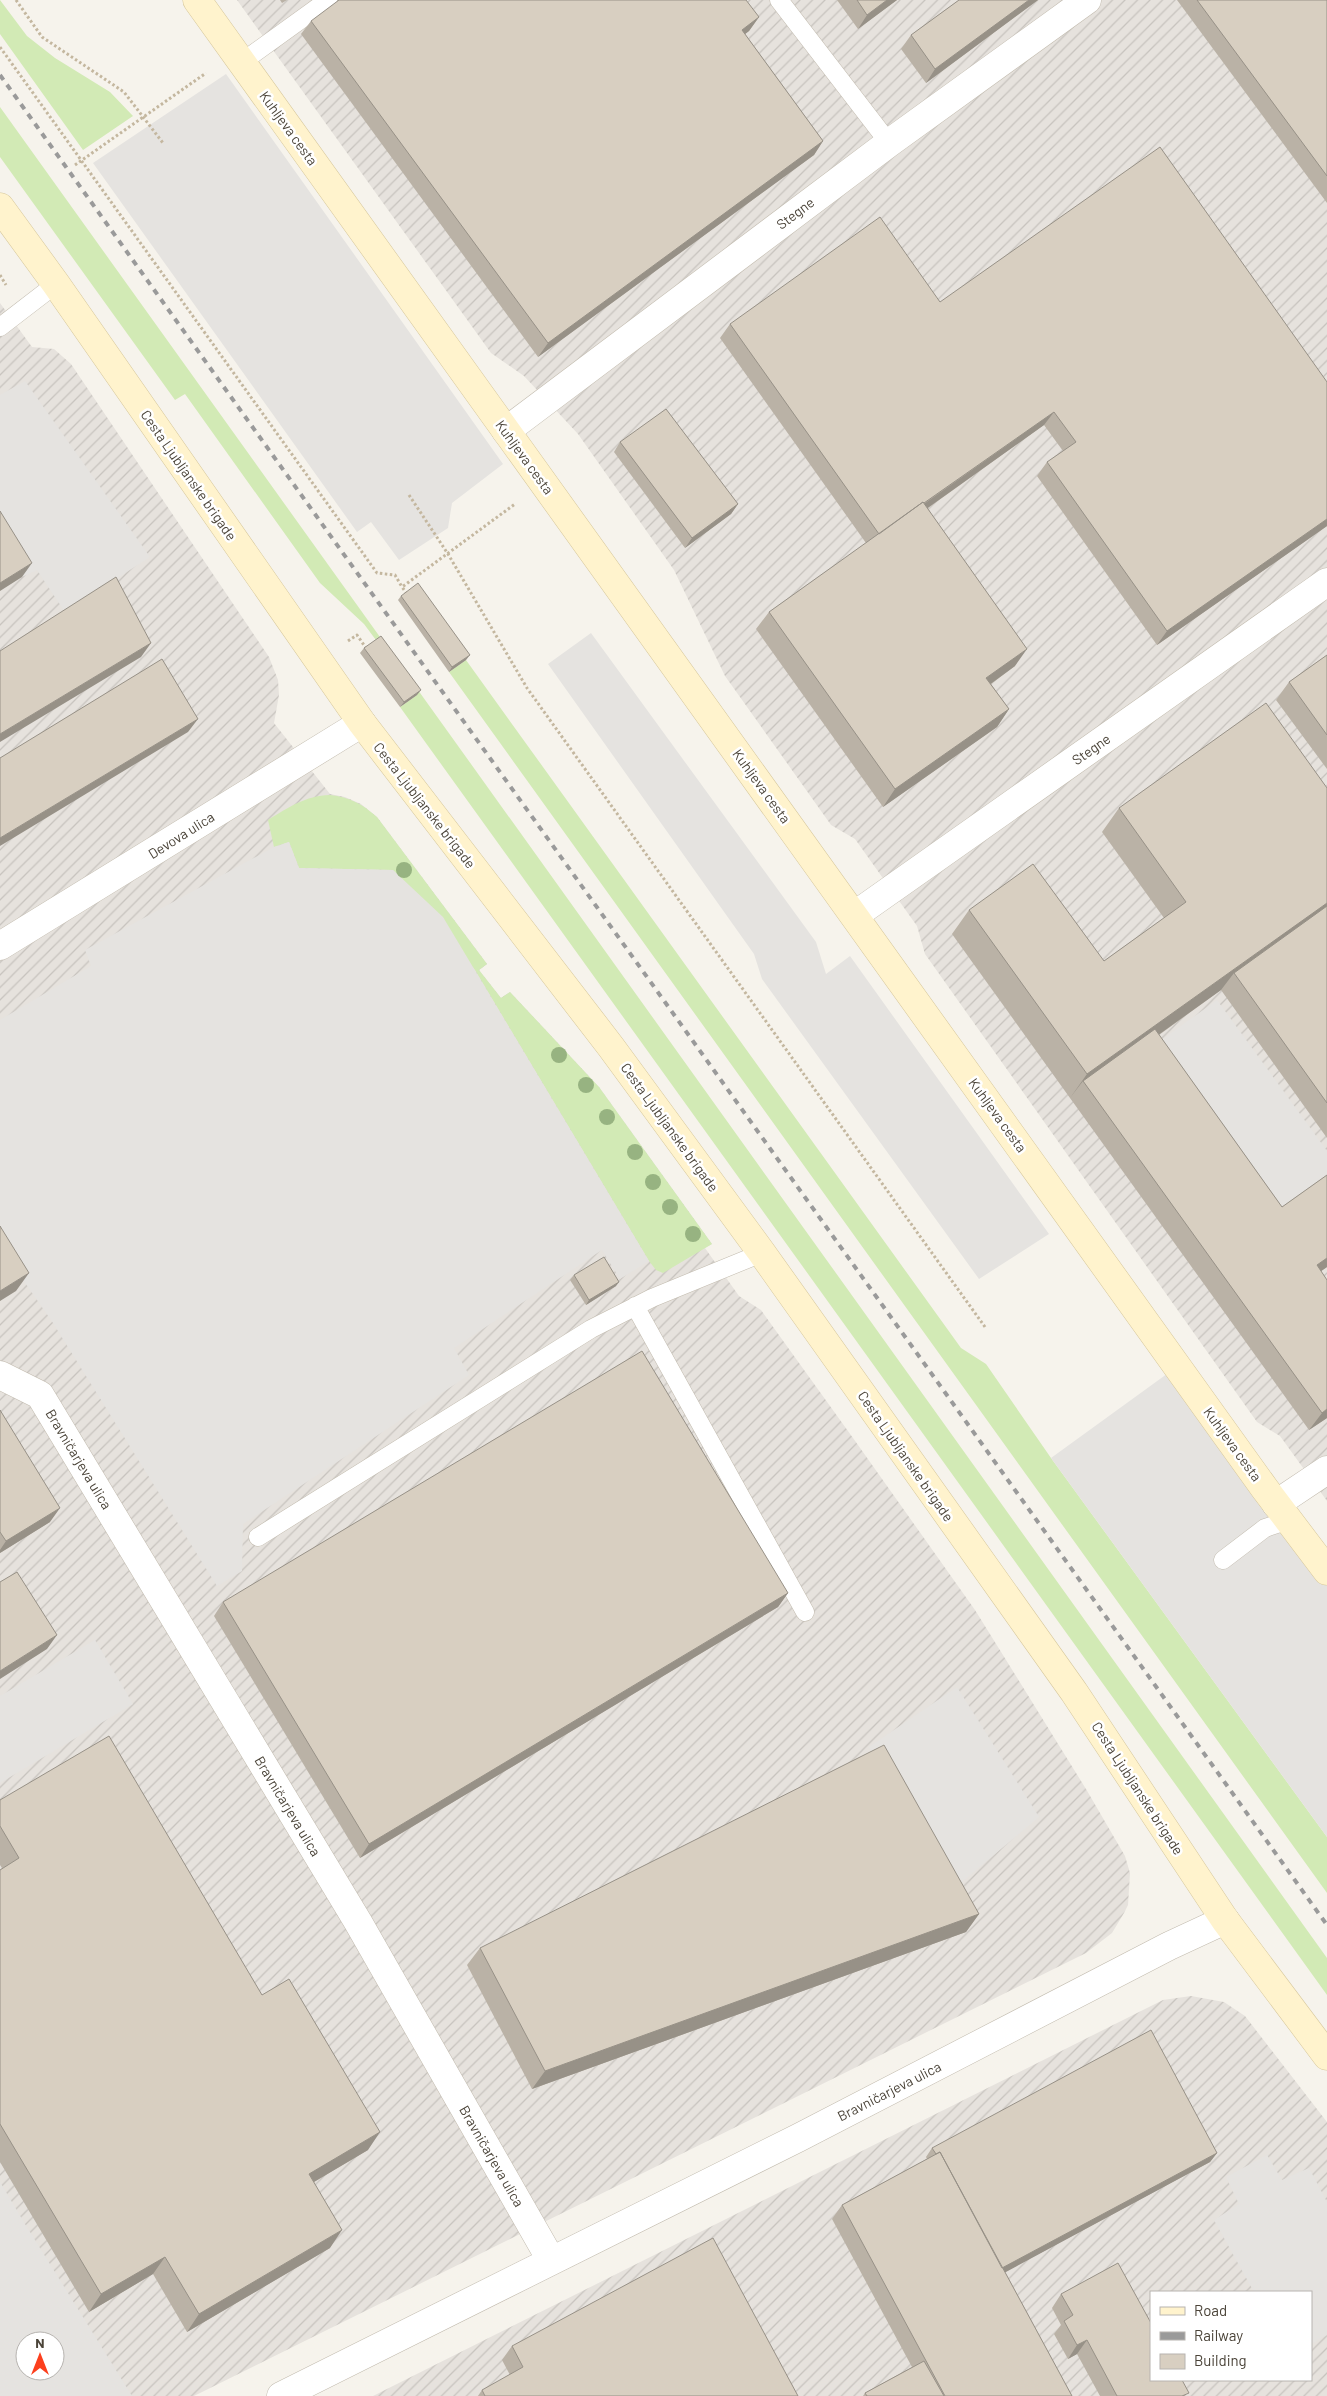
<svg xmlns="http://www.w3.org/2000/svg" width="1327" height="2396" viewBox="0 0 1327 2396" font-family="Barlow,sans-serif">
<defs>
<pattern id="industrial-furrows" width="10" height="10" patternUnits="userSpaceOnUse" patternTransform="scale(1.25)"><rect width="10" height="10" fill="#e6e2dd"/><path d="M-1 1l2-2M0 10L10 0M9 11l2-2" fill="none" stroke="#c7c3be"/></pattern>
</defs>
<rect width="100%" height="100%" fill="#f6f3ec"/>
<path fill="url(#industrial-furrows)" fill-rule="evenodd" d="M 237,0 L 1327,0 L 1327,1501 L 1280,1436 L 1257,1422 L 925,954 L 917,926 L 855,839 L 831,825 L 725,676 L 674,570 L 578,434 L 524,376 L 491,353 Z
M 0,303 L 32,347 L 54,349 L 71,364 L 269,657 L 278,680 L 279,695 L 274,723 L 330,794 L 345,797 L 361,804 L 377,817 L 487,964 L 479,970 L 501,998 L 510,992 L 599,1087 L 712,1244 L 705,1248 L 739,1296 L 761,1310 L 853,1438 L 975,1610 L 1086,1789 L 1125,1856 L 1130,1873 L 1128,1905 L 1124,1913 L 1112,1933 L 1086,1953 L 194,2396 L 0,2396 ZM 25,2341 L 55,2341 L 55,2371 L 25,2371 Z
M 1191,1996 L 1224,2002 L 1245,2016 L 1327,2122 L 1327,2396 L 373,2396 L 1163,2000 ZM 1151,2292 L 1311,2292 L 1311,2380 L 1151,2380 Z"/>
<path fill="#d2eab5" d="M 0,0 L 27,36 L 55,58 L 110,92 L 133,116 L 83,150 L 0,34 Z
M 0,107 L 1327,1958 L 1327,1995 L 400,707 L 417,695 L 364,624 L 320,583 L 185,394 L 175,400 L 0,157 Z
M 466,660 L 961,1348 L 986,1364 L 1051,1458 L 1327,1837 L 1327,1893 L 449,672 Z
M 330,795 C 350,797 362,804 377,817 L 487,964 L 479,970 L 501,998 L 510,992 L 599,1087 L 712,1244 L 663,1273 L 656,1270 L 649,1261 L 475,970 L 393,870 L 299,868 L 289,842 L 274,847 L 268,820 C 289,807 305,796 330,795 Z"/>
<path fill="#e5e3e0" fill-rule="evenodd" d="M 226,74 L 503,464 L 452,503 L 448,528 L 399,560 L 371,522 L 357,532 L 93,163 Z
M 25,381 L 150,557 L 105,586 L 67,615 L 37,570 L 22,577 L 0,541 L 0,395 Z
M 591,633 L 816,942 L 826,974 L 850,956 L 1049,1234 L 979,1279 L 762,979 L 754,954 L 548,664 Z
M 289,842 L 299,868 L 393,870 L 443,917 L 649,1261 L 620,1279 L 602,1250 L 454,1348 L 469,1375 L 243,1524 L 242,1571 L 217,1586 L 53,1323 L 19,1274 L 0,1259 L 0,1020 L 91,966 L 85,950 L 274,847 Z
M 1217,1000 L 1327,1151 L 1327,1177 L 1276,1214 L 1153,1046 Z
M 1171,1371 L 1327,1586 L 1327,1837 L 1051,1458 Z
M 95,1640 L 133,1704 L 0,1783 L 0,1696 Z
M 957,1687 L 1039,1817 L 951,1891 L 869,1747 Z
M 1267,2155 L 1282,2180 L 1309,2168 L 1327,2202 L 1327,2335 L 1311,2344 L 1311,2292 L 1254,2292 L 1214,2220 L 1239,2204 L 1226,2177 Z
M 0,2182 L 25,2224 L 132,2396 L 0,2396 ZM 25,2341 L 55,2341 L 55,2371 L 25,2371 Z"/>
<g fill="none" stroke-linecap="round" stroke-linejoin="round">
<defs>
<path id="lane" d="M 779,0 L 889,143
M 242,62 L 328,0
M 0,327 L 56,284
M 635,1306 L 805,1612
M 258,1537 L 591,1329 L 652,1298 L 762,1253
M 1223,1560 L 1265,1528 L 1289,1520"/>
<path id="street" d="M 506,431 L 889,143 L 1087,0
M 855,915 L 1327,582
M 0,946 L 362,723
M 0,1375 L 40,1395 L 358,1922 L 551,2260
M 1276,1504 L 1327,1470
M 281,2396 L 798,2138 L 1169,1946 L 1225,1920"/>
<path id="secondary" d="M 197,0 L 1265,1489 L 1327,1571
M 0,207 L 56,284 L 362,723 L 611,1047 L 762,1253 L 1074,1692 L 1225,1920 L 1327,2056"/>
</defs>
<use href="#lane" stroke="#c2bbae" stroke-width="19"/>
<use href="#street" stroke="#c2bbae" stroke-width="29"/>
<use href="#secondary" stroke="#d6c79b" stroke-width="29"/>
<path stroke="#c4b79f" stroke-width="3" stroke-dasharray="2.5 2.5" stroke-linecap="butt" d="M 16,0 L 42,37 L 124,92 L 163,143
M 0,47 L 377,573 L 395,575 L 402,587
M 75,165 L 206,73
M 0,275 L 6,285
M 409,495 L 448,554 L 527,688 L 985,1327
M 407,594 L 402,587 L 515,504
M 348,641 L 357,635 L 366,648"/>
<use href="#lane" stroke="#fff" stroke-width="18"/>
<use href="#street" stroke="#fff" stroke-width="28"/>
<use href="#secondary" stroke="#fff3cd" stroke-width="28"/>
<path stroke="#9a9a9a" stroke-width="4" stroke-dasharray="6 6" stroke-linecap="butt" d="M 0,75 L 1327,1925"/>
</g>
<g fill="#97b381">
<circle cx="404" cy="870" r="8"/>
<circle cx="559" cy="1055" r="8"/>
<circle cx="586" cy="1085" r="8"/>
<circle cx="607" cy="1117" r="8"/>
<circle cx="635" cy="1152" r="8"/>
<circle cx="653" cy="1182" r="8"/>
<circle cx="670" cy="1207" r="8"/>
<circle cx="693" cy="1234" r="8"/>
</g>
<path fill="#bab2a6" d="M 280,0 L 287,0 L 282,3 Z
M 837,0 L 897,0 L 858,29 Z
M 959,0 L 1038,0 L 926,83 L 901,49 L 911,35 Z
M 1177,0 L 1327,0 L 1327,203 Z
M 759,17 L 749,31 L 745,34 L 823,141 L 814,155 L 538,357 L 301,34 L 311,21 Z
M 940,302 L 1327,382 L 1327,526 L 1157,645 L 1037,476 L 1047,462 L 1063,451 L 1044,425 L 928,508 L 1015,666 L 991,684 L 1009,709 L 997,727 L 883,807 L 756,629 L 769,612 L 866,543 L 720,338 L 730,324 Z
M 620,442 L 738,504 L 731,514 L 685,548 L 614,452 Z
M 401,596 L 466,660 L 449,672 L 398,600 Z
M 364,648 L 417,695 L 400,707 L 360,653 Z
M 1327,655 L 1327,769 L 1276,700 L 1289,682 Z
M 1327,788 L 1327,1138 L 1221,990 L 1159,1035 L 1282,1207 L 1327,1175 L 1327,1267 L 1321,1271 L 1327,1280 L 1327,1418 L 1309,1430 L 952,934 L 969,910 L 1104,961 L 1164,918 L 1102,832 L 1119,808 Z
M 574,1275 L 616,1286 L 586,1305 L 570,1280 Z
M 0,1410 L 50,1522 L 0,1553 Z
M 788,1593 L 778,1607 L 360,1858 L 214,1616 L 223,1602 Z
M 0,1800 L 262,1995 L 368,2150 L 314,2182 L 330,2248 L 187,2332 L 153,2274 L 89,2312 L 0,2162 L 0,1870 L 2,1868 L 0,1865 Z
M 979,1914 L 966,1932 L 532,2089 L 467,1965 L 480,1948 Z
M 932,2148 L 1217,2153 L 1210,2162 L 1005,2272 L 1072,2396 L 863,2396 L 865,2393 L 912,2367 L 832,2219 L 842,2205 L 927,2159 L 926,2157 Z
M 1061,2294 L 1186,2396 L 1100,2396 L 1077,2354 L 1068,2359 L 1054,2334 L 1061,2325 L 1052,2308 Z
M 512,2346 L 798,2396 L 478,2396 L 482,2390 L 510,2375 L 502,2360 Z"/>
<path fill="#979187" d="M 887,0 L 897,0 L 858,29 L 867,15 Z
M 1029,0 L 1038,0 L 926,83 L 935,69 Z
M 759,17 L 749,31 L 732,44 L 742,30 Z
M 823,141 L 814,155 L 538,357 L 548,343 Z
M 1054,412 L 1044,425 L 870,549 L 880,535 Z
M 738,504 L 731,514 L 685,548 L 692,538 Z
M 1327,519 L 1327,526 L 1157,645 L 1167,631 Z
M 32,563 L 22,577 L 0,591 L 0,583 Z
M 151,643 L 141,657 L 0,742 L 0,734 Z
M 1027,649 L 1015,666 L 974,696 L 986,678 Z
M 470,655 L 466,660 L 449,672 L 452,667 Z
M 421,690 L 417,695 L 400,707 L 404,702 Z
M 1009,709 L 997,727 L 883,807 L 895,789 Z
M 198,719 L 188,732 L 0,846 L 0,838 Z
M 1327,903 L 1327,915 L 1234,973 L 1221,990 L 1087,1086 L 1083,1081 L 1070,1098 L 1087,1074 Z
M 1327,1258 L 1327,1267 L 1304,1283 L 1317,1265 Z
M 29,1273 L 16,1291 L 0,1301 L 0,1291 Z
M 619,1282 L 616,1286 L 586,1305 L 589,1300 Z
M 1327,1409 L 1327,1418 L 1309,1430 L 1322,1413 Z
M 60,1508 L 50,1522 L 0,1553 L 0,1550 L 6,1541 Z
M 788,1593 L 778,1607 L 360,1858 L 369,1844 Z
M 57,1635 L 47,1649 L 0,1679 L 0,1671 Z
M 979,1914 L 966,1932 L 532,2089 L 545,2071 Z
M 380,2132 L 368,2150 L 297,2192 L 309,2174 Z
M 1217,2153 L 1210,2162 L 991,2280 L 998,2270 Z
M 342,2230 L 330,2248 L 187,2332 L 199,2314 Z
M 165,2257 L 153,2274 L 89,2312 L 101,2294 Z
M 1087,2340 L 1077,2354 L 1068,2359 L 1077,2345 Z"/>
<path fill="#d8cfc1" stroke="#979187" d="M 339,0 L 746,0 L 759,17 L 742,30 L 823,141 L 548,343 L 311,21 Z
M 857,0 L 887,0 L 867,15 Z
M 959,0 L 1029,0 L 935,69 L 911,35 Z
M 1197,0 L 1327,0 L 1327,176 Z
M 1160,147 L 1327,382 L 1327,519 L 1167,631 L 1047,462 L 1076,442 L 1054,412 L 924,503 L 923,502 L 879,534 L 730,324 L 880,217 L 940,302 Z
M 666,409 L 738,504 L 692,538 L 620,442 Z
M 923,502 L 1027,649 L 986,678 L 1009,709 L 895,789 L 769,612 Z
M 0,511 L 32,563 L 0,583 Z
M 116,577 L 151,643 L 0,734 L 0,651 Z
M 418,583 L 470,655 L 452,667 L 401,596 Z
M 381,636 L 421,690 L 404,702 L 364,648 Z
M 1327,655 L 1327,735 L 1289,682 Z
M 162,659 L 198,719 L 0,838 L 0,758 Z
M 1266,703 L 1327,788 L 1327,903 L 1087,1074 L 969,910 L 1033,864 L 1104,961 L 1186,902 L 1119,808 Z
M 1327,906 L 1327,1103 L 1234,973 Z
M 1155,1029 L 1282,1207 L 1327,1175 L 1327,1258 L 1317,1265 L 1327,1280 L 1327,1409 L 1322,1413 L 1083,1081 Z
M 0,1226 L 29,1273 L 0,1291 Z
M 604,1257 L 619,1282 L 589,1300 L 574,1275 Z
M 642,1351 L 788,1593 L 369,1844 L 223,1602 Z
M 0,1410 L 60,1508 L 6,1541 L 0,1532 Z
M 17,1572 L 57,1635 L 0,1671 L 0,1582 Z
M 109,1736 L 262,1995 L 289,1979 L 380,2132 L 309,2174 L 342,2230 L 199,2314 L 165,2257 L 101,2294 L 0,2124 L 0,1870 L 19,1858 L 0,1826 L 0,1800 Z
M 884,1745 L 979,1914 L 545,2071 L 480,1948 Z
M 1151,2030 L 1217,2153 L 1002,2268 L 940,2152 L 936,2154 L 932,2148 Z
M 940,2152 L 1072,2396 L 945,2396 L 842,2205 Z
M 713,2238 L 798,2396 L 485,2396 L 482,2390 L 523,2367 L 512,2346 Z
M 1118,2263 L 1151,2323 L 1151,2380 L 1182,2380 L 1189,2393 L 1182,2396 L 1117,2396 L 1087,2340 L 1077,2345 L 1064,2321 L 1073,2315 L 1061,2294 Z
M 924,2361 L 944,2396 L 867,2396 L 865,2393 Z"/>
<g text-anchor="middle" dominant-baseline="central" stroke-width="5" stroke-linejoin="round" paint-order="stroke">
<g font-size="14" fill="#4b4439" stroke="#fff">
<text transform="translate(289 128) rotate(54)">Kuhljeva cesta</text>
<text transform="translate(795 213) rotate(-37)">Stegne</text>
<text transform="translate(525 457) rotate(54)">Kuhljeva cesta</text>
<text transform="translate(189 475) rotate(55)">Cesta Ljubljanske brigade</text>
<text transform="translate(1091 749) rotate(-35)">Stegne</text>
<text transform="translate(762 786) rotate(54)">Kuhljeva cesta</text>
<text transform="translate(425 805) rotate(52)">Cesta Ljubljanske brigade</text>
<text transform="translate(181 835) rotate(-32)">Devova ulica</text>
<text transform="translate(998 1115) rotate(54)">Kuhljeva cesta</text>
<text transform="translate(670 1127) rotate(54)">Cesta Ljubljanske brigade</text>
<text transform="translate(1233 1444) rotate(54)">Kuhljeva cesta</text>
<text transform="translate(906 1456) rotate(55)">Cesta Ljubljanske brigade</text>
<text transform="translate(79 1459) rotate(59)">Bravničarjeva ulica</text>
<text transform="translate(1138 1788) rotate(57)">Cesta Ljubljanske brigade</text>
<text transform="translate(288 1806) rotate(59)">Bravničarjeva ulica</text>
<text transform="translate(889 2091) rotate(-27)">Bravničarjeva ulica</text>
<text transform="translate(492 2156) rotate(60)">Bravničarjeva ulica</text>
</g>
</g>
<rect x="1150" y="2291" width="162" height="90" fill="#ffffff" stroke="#b7b4b0"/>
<rect x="1160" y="2307" width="25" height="8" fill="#fff3cd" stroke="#b7b4b0"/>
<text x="1194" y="2316" font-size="15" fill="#4b4439">Road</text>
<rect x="1160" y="2332" width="25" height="8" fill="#9a9a9a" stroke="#b7b4b0"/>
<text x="1194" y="2341" font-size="15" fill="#4b4439">Railway</text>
<rect x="1160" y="2354" width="25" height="15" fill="#d8cfc1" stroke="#b7b4b0"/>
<text x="1194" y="2366" font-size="15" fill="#4b4439">Building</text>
<g transform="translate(40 2356)"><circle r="24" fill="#ffffff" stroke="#b7b4b0"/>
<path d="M0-4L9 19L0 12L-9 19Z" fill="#fc3f1d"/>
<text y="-8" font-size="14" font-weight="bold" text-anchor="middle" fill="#4b4439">N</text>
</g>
</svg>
